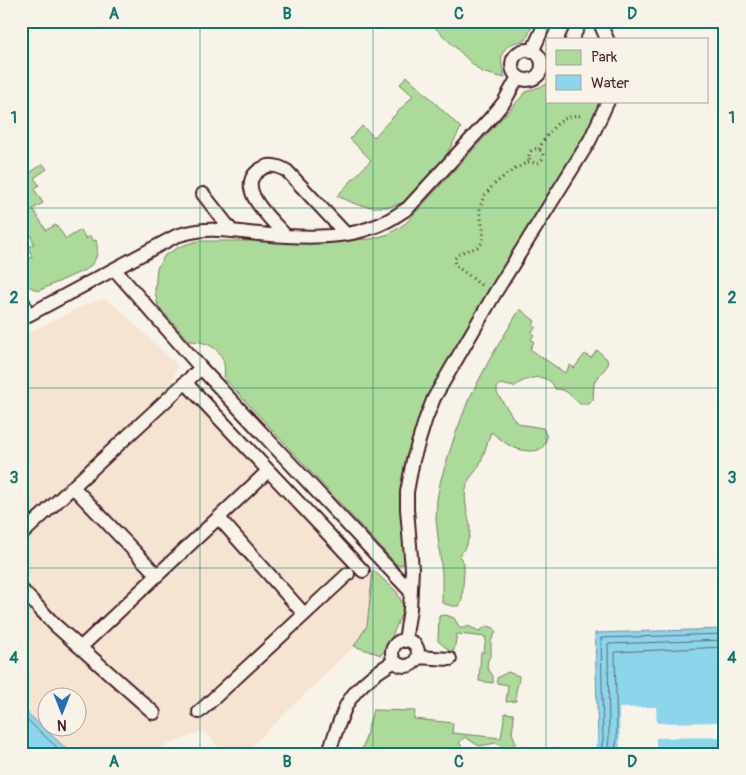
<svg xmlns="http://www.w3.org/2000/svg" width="746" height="775" viewBox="0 0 746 775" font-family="Pangolin,sans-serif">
<rect width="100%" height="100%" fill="#f7f3e8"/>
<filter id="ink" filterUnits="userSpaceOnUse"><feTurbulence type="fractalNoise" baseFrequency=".02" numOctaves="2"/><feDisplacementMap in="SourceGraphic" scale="10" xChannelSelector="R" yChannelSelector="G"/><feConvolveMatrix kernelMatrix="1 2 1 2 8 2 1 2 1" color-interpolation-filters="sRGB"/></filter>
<g filter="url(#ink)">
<path fill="#f6e4d3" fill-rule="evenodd" d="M 105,299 L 116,306 L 177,365 L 174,377 L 171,380 L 193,399 L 203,391 L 373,570 L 367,626 L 354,646 L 244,754 L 224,754 L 204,731 L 152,751 L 149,754 L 72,754 L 21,707 L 21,336 L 87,304 ZM 48,698 L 78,698 L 78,728 L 48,728 Z"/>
<path fill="#abda9a" stroke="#7a7c62" d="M 428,21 L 534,21 L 526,40 C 522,42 517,41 514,43 C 496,50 502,65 505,78 L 481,72 Z
M 407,76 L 461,128 L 436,174 L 407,201 L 389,207 L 372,207 L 358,205 L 337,196 L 371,160 L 350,139 L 362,126 L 374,137 L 413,96 L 400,84 Z
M 547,84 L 547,101 L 605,101 L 602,113 L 433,402 L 409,468 L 407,560 L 404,564 L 397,565 L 224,378 C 228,353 212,341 189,341 L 158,306 L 155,291 L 157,268 L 165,255 L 181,246 L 198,241 L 272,241 L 309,243 L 371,239 L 389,234 L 406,223 L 526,92 C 533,88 540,88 547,84 Z
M 43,164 L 47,169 L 34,178 L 39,185 L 34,189 L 43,203 L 33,209 L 46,230 L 56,225 L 66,239 L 81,230 L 86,239 L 90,236 L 93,241 L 96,240 C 99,252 97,261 87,269 L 38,291 L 28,286 L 21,277 L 24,275 L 21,268 L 21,262 L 32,257 L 28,247 L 34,244 L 21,210 L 21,169 L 28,174 Z
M 520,309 L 535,321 L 533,325 L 536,327 L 531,333 L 534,335 L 531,339 L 534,342 L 530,349 L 565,373 L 570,365 L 574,368 L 585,354 L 591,358 L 597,350 L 607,359 L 608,365 L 594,382 L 593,400 L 589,404 L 580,404 C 570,396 568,389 555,389 C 549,371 525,377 514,387 L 501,384 L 497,387 L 497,393 L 516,422 L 524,425 L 543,428 L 547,437 C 544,448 541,451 530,451 C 511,450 506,443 491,432 C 487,443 484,455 479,466 C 475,473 469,477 467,485 C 459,513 483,526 459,556 L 464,563 L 464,572 L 462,600 L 459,606 L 452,606 L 442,603 L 442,573 L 436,519 L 437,499 L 441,479 L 454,438 L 468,401 L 491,357 Z
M 373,570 L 397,592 L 404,608 L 387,648 L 381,655 L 354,646 L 367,626 Z
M 446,615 L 454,618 L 460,628 L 465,628 L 468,626 L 479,631 L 488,626 L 494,628 L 496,632 L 491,641 L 491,657 L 488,659 L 487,667 L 493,676 L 493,683 L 479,681 L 481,652 L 484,652 L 486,637 L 457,634 L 454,650 L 451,652 L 438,641 L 439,616 Z
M 508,672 L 519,676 C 519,686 514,691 516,701 L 506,702 L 508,685 L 497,683 L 497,678 Z
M 373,710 L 415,711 L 414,719 L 453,723 L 452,733 L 501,738 L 505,713 L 513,714 L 514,719 L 512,733 L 516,743 L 510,748 L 502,747 L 496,743 L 479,746 L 465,737 L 459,743 L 466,750 L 467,754 L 361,754 Z"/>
<path fill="#8bd6eb" stroke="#718d9e" d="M 725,629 L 725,754 L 595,754 L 598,740 L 595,633 Z
M 21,707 L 72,754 L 21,754 Z"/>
<path fill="#f7f3e8" d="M 656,707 L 657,723 L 725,722 L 725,737 L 656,738 L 656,754 L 620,754 L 619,708 Z"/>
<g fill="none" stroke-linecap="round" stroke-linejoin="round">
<path stroke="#646878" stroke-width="1" d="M 21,714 L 64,754
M 600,754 L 603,740 L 601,638 L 725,634
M 607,754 L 609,739 L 608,644 L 725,640
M 614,754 L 617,739 L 615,652 L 725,647"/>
<defs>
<path id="lane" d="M 599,21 L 607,39
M 572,39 L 581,21
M512 65a15 15 0 1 1 30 0a15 15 0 1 1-30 0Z
M 532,52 L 546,21
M 203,194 L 231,230
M 285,235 C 272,220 232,186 261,169 C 270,163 279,166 287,171 L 346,234
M 115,270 L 201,368 L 411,592
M 23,302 L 28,315
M 21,319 L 176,236 C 210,225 226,231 259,234 C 293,237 338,240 370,228 C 384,224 396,216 408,208 L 495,113 L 504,102 L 518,77
M 185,382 L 363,571
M 73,487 L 157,575
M 219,518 L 304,614
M 21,535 L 201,368
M 21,589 L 55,625 L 154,713
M392 653a13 13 0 1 1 26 0a13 13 0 1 1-26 0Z
M 405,641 L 410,609 L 412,569 L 407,509 L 407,492 L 413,460 L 426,418 L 434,398 L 495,293 L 590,140 L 608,101
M 81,647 L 268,471
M 417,657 L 450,659
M 199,712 L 348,574
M 328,754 C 334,738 339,721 346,706 C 356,686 376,672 395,661"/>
</defs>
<use href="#lane" stroke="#4a1f2b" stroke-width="16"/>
<path stroke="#4a1f2b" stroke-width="3" stroke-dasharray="1 4" stroke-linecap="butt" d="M529 156a7 7 0 1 1 14 0a7 7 0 1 1-14 0Z
M 539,149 C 547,133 561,113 581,116
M 481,285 L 455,265 L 454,260 C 461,247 478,252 482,242 C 486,231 480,221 480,211 C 480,188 512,170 530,161"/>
<use href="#lane" stroke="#f7f3e8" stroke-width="12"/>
</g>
</g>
<path fill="none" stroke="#0f766e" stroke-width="1" stroke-opacity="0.55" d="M 200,21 L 200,754M 373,21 L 373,754M 546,21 L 546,754M 21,208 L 725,208M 21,388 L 725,388M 21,568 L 725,568"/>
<rect width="746" height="775" fill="none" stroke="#f7f3e8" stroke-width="55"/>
<rect x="546" y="38" width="162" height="65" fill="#f7f3e8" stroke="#b29e9c"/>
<rect x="556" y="50" width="25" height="15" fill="#abda9a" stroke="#b29e9c"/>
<text x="591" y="62" font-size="15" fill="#4a1f2b">Park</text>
<rect x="556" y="75" width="25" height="15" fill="#8bd6eb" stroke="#b29e9c"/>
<text x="591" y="88" font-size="15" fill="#4a1f2b">Water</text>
<g transform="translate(62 712) rotate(180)"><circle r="24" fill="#f7f3e8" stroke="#b29e9c"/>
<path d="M0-4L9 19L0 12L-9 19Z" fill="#1f6fb2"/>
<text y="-8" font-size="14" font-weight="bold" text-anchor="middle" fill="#4a1f2b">N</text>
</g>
<rect x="28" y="28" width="690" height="720" fill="none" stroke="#0f766e" stroke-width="2"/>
<g font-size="16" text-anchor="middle" font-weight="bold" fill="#0f766e">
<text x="114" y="19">A</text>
<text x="287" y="19">B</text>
<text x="459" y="19">C</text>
<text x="632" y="19">D</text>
<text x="14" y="123">1</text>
<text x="732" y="123">1</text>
<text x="14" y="303">2</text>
<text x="732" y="303">2</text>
<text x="14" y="483">3</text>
<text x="732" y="483">3</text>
<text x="14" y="663">4</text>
<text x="732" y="663">4</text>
<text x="114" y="767">A</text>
<text x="287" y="767">B</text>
<text x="459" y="767">C</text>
<text x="632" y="767">D</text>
</g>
</svg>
